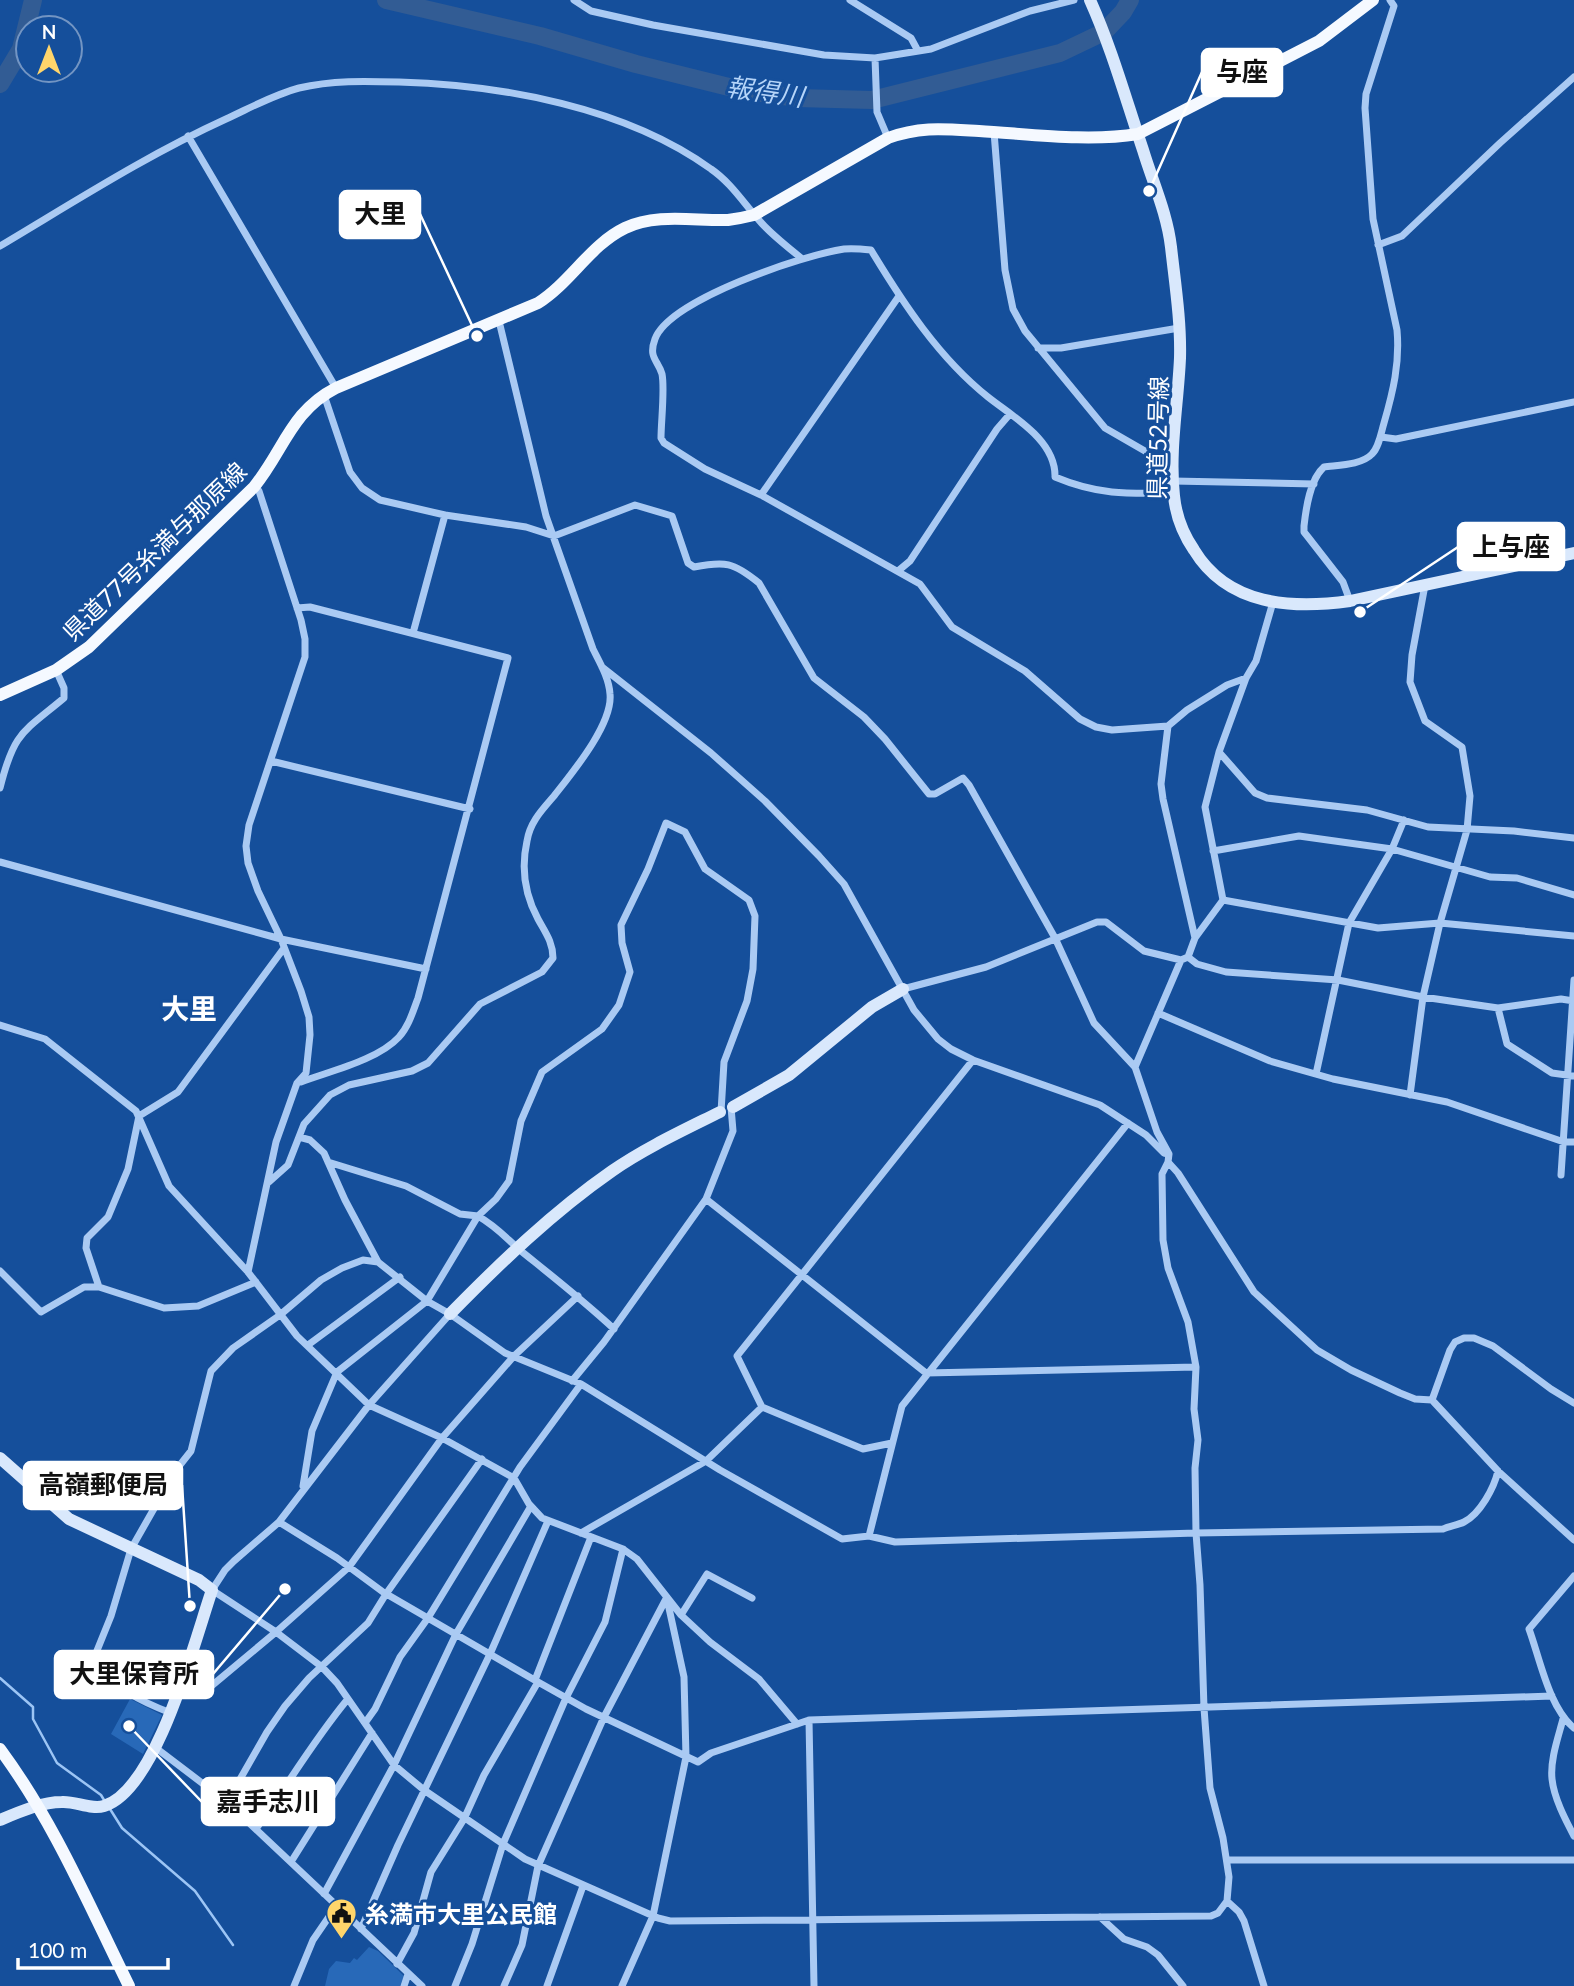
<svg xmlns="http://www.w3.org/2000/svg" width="1574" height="1986" viewBox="0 0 1574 1986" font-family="Lato,'Noto Sans JP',sans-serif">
<rect width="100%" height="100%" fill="#154f9b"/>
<path fill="#2869b8" d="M 130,1699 L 162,1715 L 143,1754 L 111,1734 Z
M 369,1947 L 378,1951 L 404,1976 L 400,1986 L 325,1986 L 329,1969 L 336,1961 L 350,1963 L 354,1958 L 357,1960 Z"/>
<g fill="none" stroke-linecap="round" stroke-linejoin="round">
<path stroke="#9cc5f5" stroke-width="2.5" d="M 0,1678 L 33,1707 L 33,1719 L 57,1763 L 101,1795 L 104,1800
M 110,1809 L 122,1828 L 195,1891 L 233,1945"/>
<path stroke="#325c94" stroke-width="18" d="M 386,0 L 540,36 L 636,64 L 741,90 L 797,98 L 872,100 L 1060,53 L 1104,32 L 1123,12 L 1130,0
M 0,84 L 21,49 L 33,0"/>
<path stroke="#aacaf3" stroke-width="7" d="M 574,0 L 591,11 L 653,25 L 824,55 L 875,58 L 931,49 L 1030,11 L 1074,0
M 850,0 L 911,38 L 918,51
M 875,58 L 877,112 L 888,138
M 994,132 L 1005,270 L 1013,309 L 1025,331 L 1105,428 L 1157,458 L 1173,460
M 188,136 L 336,388
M 1378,245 L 1402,236 L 1500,143 L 1574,77
M 0,246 C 74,202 147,155 226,119 C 250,108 273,95 299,88 C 332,80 365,81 399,82 C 502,85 625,107 711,169 C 730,182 743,202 758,219 C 770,234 787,246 801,258
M 1038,348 L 1061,348 L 1179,328
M 324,395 L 350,472 L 362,488 L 380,500 L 445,515 L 526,527 L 554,536 L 635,505 L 672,516 L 688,563 L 694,567 C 725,561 733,562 759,583 L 814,678 L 864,717 L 885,739 L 929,794 L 935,794 L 963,778 L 969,785 L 1055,938 L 1094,1023 L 1135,1067 L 1157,1132 L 1169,1154 L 1168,1162 L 1162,1174 L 1163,1240 L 1168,1268 L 1188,1322 L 1196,1367 L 1194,1409 L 1198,1440 L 1195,1468 L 1196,1533 L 1200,1585 L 1204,1708 L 1210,1788 L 1223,1838 L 1229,1877 L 1227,1901 L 1218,1913 L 1211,1916 L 670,1921 L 658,1918 L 525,1859 L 424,1790 L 394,1765 L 337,1683 L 322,1667 L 276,1632 L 212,1590 L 225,1570 L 234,1561 L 279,1522 L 369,1405 L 450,1314
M 1381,437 L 1396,439 L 1574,402
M 1173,481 L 1314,484
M 1173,493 C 1127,494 1098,495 1055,477 C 1056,440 1013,417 988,397 C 939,358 903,303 871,250 C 862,249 853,248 844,249 C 804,255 670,299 655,339 C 648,358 658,360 662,374 C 665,389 661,422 661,438 L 664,443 L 705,469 L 761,495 L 920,584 L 952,627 L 1025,671 L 1080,719 L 1096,727 L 1112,730 L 1168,726 L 1187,710 L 1227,685 L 1246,678
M 761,495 L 899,296
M 898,571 L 910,561 L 997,429 L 1010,414
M 1350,601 L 1343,582 L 1308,537 L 1304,532 L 1304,526 C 1306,508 1310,479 1324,467 C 1338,465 1362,465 1372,454 C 1379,447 1381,433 1384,423 C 1393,392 1400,363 1397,330 L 1373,219 L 1365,108 L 1366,94 L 1394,6 L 1390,0
M 1273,602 L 1256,661 L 1246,678 L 1219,752 L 1255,793 L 1267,798 L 1367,810 L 1428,827 L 1514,831 L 1574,838
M 297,608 L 310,607 L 508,658 L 418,998 C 413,1011 409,1026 399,1037 C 378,1060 330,1071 301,1082
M 413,633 L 445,515
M 602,667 L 711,753 L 765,801 L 819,856 L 844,884 L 914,1010 L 938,1039 L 951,1049 L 973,1060 L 1100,1105 L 1146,1135 L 1164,1153 L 1168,1154
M 271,761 L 470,809
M 0,788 C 14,732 22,733 64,698 L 64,688 L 56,670
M 1213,851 L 1299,836 L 1392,849 L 1490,877 L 1517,878 L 1574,895
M 0,862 L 281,939 L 426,969
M 1223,900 L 1378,928 L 1440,923 L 1574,936
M 1195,938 L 1223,900 L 1205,807 L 1219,752
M 1188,957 L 1197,964 L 1226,972 L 1338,980 L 1423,997 L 1498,1008 L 1561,999 L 1574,1001
M 903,989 L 986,967 L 1097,922 L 1106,922 L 1144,951 L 1181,960 L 1188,957 L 1195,938 L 1163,799 L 1161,784 L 1168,726
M 1498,1008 L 1507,1044 L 1552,1073 L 1574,1076
M 1158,1013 L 1270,1061 L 1333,1079 L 1447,1102 L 1564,1142 L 1574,1142
M 0,1025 L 45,1039 L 136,1111 L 169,1186 L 248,1272 L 297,1336 L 369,1405 L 442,1438 L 514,1478 L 529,1504 L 542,1518 L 623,1549 L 637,1559 L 681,1615 L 710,1642 L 759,1679 L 797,1724
M 1135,1067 L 1181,960
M 1316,1074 L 1349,923 L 1392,849 L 1404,820
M 1410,1095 L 1423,997 L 1440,923 L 1467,830 L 1470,796 L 1462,747 L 1425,721 L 1410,682 L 1412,655 L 1425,585
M 299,1137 L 310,1140 L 324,1153 L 345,1200 L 378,1262 L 427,1301 L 450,1314 L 505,1353 L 581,1384 L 720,1470 L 842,1539 L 869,1536 L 895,1542 L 1196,1533 L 1443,1529 C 1450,1526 1458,1525 1464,1522 C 1480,1514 1494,1488 1498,1471
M 328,1162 L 406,1186 L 460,1214 L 478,1216 L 496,1199 L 509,1181 L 521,1121 L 542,1072 L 602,1029 L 619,1005 L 630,972 L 622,943 L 621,925 L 648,869 L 666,823 L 685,832 L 705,869 L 749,900 L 755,916 L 753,969 L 747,1001 L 724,1062 L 721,1112
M 1168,1162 L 1178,1173 L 1254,1292 L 1317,1350 L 1351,1370 L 1400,1393 L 1415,1399 L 1432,1400 L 1498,1471 L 1574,1540
M 1561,1175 L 1574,980
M 269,1182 L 288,1165 L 304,1124 L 330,1095 L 349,1085 L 412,1071 L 428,1063 L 480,1004 L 542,972 L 553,958 C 553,942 545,932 538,919 C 525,895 521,868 527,841 C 530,822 542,810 554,796 C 572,773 613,724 610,694 C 609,678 600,663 593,649 L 546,516 L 499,321
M 706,1199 L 926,1373 L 1196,1367
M 0,1271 L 41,1312 L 84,1287 L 99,1287
M 248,1272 L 276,1142 L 297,1083 L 306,1073 L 310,1035 L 309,1017 L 301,991 L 281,939 L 258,891 L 248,863 L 246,846 L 249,825 L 305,657 L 305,639 L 301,620 L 259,491 L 254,487
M 256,1282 L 198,1306 L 164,1308 L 99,1287 L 86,1248 L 87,1238 L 108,1217 L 128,1169 L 139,1116 L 178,1092 L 284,948
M 308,1345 L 400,1277
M 572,1381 L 604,1342 L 706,1199 L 733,1131 L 731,1107
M 1432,1400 L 1450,1350 L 1455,1342 L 1464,1338 L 1474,1338 L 1493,1346 L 1551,1389 L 1574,1403
M 762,1407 L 863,1449 L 892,1443
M 303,1486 L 312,1431 L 337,1372 L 427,1301 L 478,1216 C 497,1227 505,1237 521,1251 C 552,1276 584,1301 614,1329
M 279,1522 L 337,1558 L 383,1592 L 538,1682 L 586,1709 L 698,1762 L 711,1753 L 809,1720 L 1552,1696
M 581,1533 L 706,1461 L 762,1407 L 737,1356 L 973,1060
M 869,1536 L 902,1406 L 1128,1123
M 1574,1576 L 1529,1629 C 1540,1659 1549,1708 1574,1728
M 681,1615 L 707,1574 L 752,1598
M 535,1680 L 591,1537
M 182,1681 L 209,1688 L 276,1632 L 349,1567 L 442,1438 L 514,1356 L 578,1296
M 171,1713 C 147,1704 103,1684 94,1658 L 111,1616 L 131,1549 L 176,1470 L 191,1451 L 211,1371 L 233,1348 L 280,1315 L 321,1280 L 342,1268 L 363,1260 L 378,1262
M 1563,1719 C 1558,1738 1550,1760 1552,1779 C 1554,1798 1565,1819 1574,1836
M 809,1720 L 814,1986
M 365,1723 L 375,1709 L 400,1657 L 428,1618 L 520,1467 L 581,1384
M 156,1748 L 227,1802 L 422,1986
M 227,1802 L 267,1732 L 285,1706 L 309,1678 L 368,1623 L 386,1594 L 482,1459
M 256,1829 C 287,1786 313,1741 347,1700
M 1227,1860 L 1574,1860
M 291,1862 L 372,1733
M 324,1894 L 394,1765 L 456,1634 L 531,1506
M 1227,1901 L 1239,1912 L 1244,1921 L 1264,1986
M 1100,1917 L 1124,1939 L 1147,1947 L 1158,1955 L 1183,1986
M 361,1929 L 398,1845 L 490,1654 L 548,1521
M 397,1964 L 414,1933 L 431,1872 L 464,1819 L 484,1775 L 538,1682
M 294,1986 L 313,1940 L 337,1905
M 404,1986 L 408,1974
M 455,1986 L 472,1944 L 503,1844 L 566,1698 L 605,1622 L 623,1549
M 504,1986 L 522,1945 L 538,1866 L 604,1717 L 667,1597
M 547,1986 L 583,1886
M 622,1986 L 653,1916 L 686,1757 L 684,1677 L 667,1599"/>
<path stroke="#d9e8fc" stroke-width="12" d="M 1090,0 C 1112,49 1126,100 1143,150 C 1153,183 1167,213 1171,247 C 1175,283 1181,321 1180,358 C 1178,404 1169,450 1174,496 C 1176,516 1183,534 1194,550 C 1228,606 1292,609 1350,601 L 1574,553
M 733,1107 L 789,1075 L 872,1007 L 903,989
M 450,1314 C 500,1263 553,1212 612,1171 C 645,1148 684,1130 720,1112
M 0,1458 L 69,1519 L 199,1580 L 212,1590 C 195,1639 157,1790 104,1806 C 91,1810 75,1801 62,1802 C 42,1802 19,1812 0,1820"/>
<path stroke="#f5f9ff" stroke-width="12" d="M 0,695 L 56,670 L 89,647 L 254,487 C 284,450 291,411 336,388 L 538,303 C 571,282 590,245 625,228 C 656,213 694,221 728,220 C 736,219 746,217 754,215 L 888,138 C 920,126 945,129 979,131 C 1030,134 1088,142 1138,134 L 1319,41 L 1373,0
M 0,1749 C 54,1822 89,1905 129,1986"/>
</g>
<defs>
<symbol id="civic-pin" viewBox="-11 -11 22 30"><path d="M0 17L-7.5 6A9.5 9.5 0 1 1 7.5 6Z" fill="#ffd56b" stroke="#154f9b"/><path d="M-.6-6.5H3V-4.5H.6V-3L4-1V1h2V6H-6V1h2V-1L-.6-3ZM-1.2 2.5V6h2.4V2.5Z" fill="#111"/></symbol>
</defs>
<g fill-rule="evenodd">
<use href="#civic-pin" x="324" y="1896" width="35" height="47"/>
</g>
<g text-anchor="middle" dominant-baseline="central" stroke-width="6" stroke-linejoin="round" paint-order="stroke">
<g font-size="24" fill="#fff" stroke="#154f9b">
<text transform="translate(1157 438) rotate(-89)">県道52号線</text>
<text transform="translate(154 551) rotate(-44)">県道77号糸満与那原線</text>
</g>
<g font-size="24" font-weight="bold" fill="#fff" stroke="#154f9b" text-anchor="start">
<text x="365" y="1913">糸満市大里公民館</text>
</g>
<g font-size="26" font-style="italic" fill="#b6d5f9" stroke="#154f9b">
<text transform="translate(765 91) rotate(8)">報得川</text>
</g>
<g font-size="28" font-weight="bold" fill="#fff" stroke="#154f9b">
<text x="189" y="1008">大里</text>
</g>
</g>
<path fill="none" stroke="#fff" stroke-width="2.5" d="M1149 191L1202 72M477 336L420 214M1360 612L1458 547M190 1606L182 1485M285 1589L213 1674M129 1726L202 1802"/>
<g fill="#fff" stroke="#154f9b" stroke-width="2.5">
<circle cx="1149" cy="191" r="7"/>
<circle cx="477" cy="336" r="7"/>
<circle cx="1360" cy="612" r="7"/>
<circle cx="190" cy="1606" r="7"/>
<circle cx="285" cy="1589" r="7"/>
<circle cx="129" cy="1726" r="7"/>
</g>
<g fill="#fff" stroke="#fff" stroke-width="2.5">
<rect x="1202" y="49" width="80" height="47" rx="7"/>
<rect x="340" y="191" width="80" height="47" rx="7"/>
<rect x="1458" y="523" width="106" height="47" rx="7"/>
<rect x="24" y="1462" width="158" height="47" rx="7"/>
<rect x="55" y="1651" width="158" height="47" rx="7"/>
<rect x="202" y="1778" width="132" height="47" rx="7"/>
</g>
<g font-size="26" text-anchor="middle" font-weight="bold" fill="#111">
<text x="1242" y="81">与座</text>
<text x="380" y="223">大里</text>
<text x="1511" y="556">上与座</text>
<text x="103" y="1494">高嶺郵便局</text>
<text x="134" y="1683">大里保育所</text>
<text x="268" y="1811">嘉手志川</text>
</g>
<g transform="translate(49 49)"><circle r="33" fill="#154f9b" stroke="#7395c3" stroke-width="2"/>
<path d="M0-5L12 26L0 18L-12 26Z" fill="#ffd56b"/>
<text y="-10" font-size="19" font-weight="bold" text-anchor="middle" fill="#ffffff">N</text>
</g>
<path d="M18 1958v10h150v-10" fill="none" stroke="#ffffff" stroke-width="3.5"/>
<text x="28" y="1958" font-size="21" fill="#ffffff" stroke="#154f9b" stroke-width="5" paint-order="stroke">100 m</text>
</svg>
